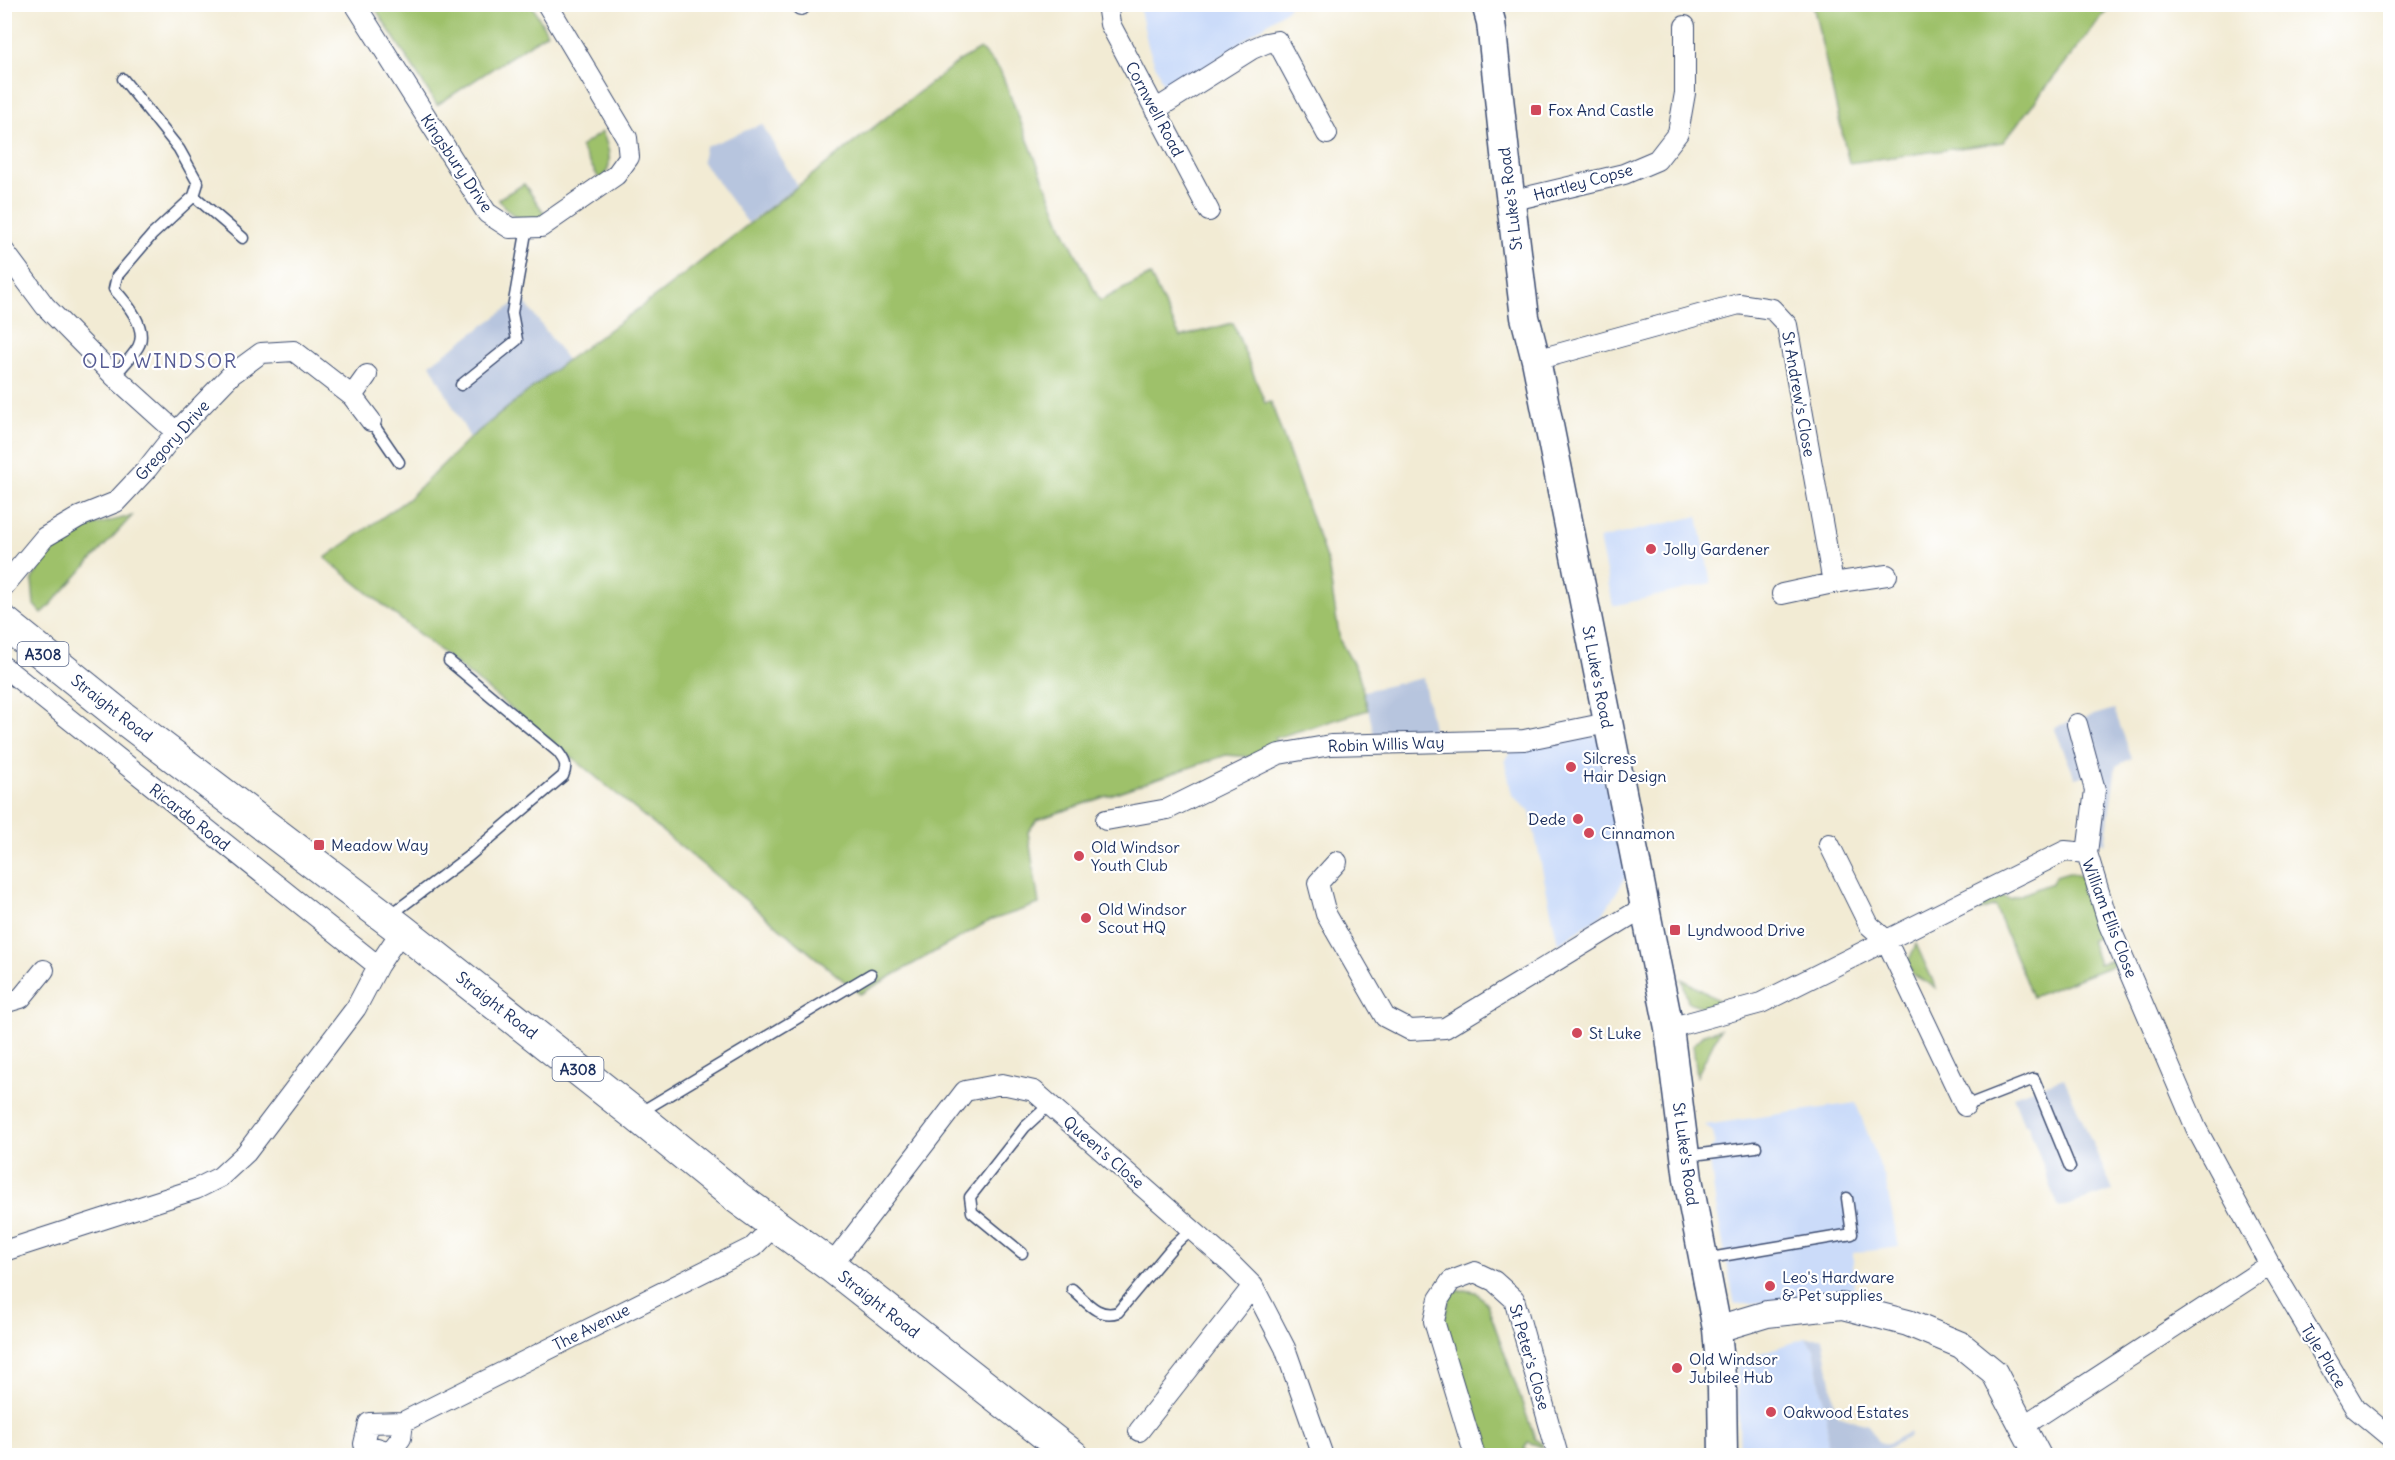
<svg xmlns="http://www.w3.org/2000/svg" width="2395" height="1460" viewBox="0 0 2395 1460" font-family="Delius,sans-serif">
<rect width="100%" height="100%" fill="#fff"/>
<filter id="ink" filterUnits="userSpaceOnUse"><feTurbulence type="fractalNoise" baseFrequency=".0167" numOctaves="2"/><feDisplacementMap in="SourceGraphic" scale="12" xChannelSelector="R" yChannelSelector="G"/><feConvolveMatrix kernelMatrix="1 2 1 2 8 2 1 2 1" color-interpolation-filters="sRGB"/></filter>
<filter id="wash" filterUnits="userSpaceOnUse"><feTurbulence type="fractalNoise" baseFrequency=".008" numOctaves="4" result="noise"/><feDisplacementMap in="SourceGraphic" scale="24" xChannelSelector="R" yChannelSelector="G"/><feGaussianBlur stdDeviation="1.35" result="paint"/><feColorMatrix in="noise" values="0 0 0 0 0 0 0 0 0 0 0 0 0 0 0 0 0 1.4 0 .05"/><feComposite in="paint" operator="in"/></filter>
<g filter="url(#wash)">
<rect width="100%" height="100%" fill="#f2ebd4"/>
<path fill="#cbdbf9" d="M 1288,4 L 1290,7 L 1181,85 L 1165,90 L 1148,46 L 1139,5 Z
M 1698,516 L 1711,583 L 1613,606 L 1599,539 Z
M 1600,735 L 1614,754 L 1600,763 L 1629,872 L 1603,914 L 1558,944 L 1530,812 L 1512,795 L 1505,761 L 1513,749 Z
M 1856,1103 L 1885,1179 L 1899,1247 L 1853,1253 L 1854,1301 L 1815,1297 L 1735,1305 L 1716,1207 L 1709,1152 L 1715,1143 L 1713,1132 L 1705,1125 Z
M 1805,1338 L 1814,1348 L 1828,1426 L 1826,1455 L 1740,1455 L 1737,1361 Z"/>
<path fill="#b7c5de" d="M 762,124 L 797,186 L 748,223 L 702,161 L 705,147 Z
M 522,298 L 567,360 L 470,438 L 430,364 Z
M 1423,678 L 1435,738 L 1375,739 L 1364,691 Z
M 2114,709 L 2132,758 L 2116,766 L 2105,844 L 2085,832 L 2090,774 L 2075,778 L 2054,727 Z
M 2064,1078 L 2113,1191 L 2059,1208 L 2028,1125 L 2024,1125 L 2013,1096 Z
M 1805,1338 L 1823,1338 L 1837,1415 L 1868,1424 L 1879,1442 L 1887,1444 L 1909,1432 L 1910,1436 L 1876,1455 L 1826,1455 L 1828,1426 L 1814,1348 Z"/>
<path fill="#9ec16a" stroke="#5c7864" stroke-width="1.5" d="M 373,5 L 532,5 L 547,33 L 437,105 Z
M 1813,5 L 1813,4 L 2111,5 L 2003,142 L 1849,163 Z
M 980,49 L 1000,70 L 1063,228 L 1100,301 L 1150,275 L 1180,337 L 1233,323 L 1265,403 L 1271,402 L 1328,564 L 1340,641 L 1358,672 L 1368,710 L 1275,738 L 1279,753 L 1263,758 L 1226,755 L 1037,820 L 1028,832 L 1039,904 L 989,921 L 860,994 L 585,768 L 325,558 L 408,499 L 470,438 L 567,360 L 660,293 L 959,61 Z
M 602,132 C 609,147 615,169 600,180 L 580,147 Z
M 524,184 L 547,217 L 562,209 L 560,214 C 531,226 518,226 498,199 Z
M 132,516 L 42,614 L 34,605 L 32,579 L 46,559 L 43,555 C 66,528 100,524 132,516 Z
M 2069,872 L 2090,880 L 2092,885 L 2081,889 L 2099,937 L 2091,940 L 2099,964 L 2125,956 L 2127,960 L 2032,997 L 1995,906 L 1980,911 L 1978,905 L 2002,896 L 2010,899 L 2052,883 L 2055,876 Z
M 1916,944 L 1936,988 L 1912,974 L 1908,962 Z
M 1682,979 L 1723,1003 L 1706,1008 L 1688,1002 Z
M 1720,1029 L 1697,1076 L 1693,1045 L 1704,1034 Z
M 1465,1290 L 1476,1292 L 1487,1304 L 1535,1439 L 1543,1445 L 1542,1447 L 1528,1442 L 1524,1449 L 1532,1453 L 1531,1455 L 1490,1455 L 1444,1321 L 1450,1296 L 1457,1291 Z"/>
</g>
<g filter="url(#ink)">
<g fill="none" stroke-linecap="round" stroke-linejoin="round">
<defs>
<path id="service" d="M 123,79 L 179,149 L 198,183 L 194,196
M 194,196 L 243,238
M 114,376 C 122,367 132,357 138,347 C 149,328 126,302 114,289 L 117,276 L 152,235 L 194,196
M 461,385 L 517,340 L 512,313 L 527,227
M 371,421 L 399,462
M 389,916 L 469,856 L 563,776 C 568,765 564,760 558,752 L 449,661
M 1965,1106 L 2034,1079 L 2070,1167
M 639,1113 L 871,974
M 1685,1156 L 1756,1147
M 1022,1253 L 972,1212 L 970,1197 L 1025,1127 L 1050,1104
M 1704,1259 L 1852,1234 L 1847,1198
M 1072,1289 C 1086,1301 1098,1319 1118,1312 L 1174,1245 L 1191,1229"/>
<path id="minor" d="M 355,4 L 487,213 L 510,228 L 541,227 L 616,175 L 629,157 L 627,138 L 547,4
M 1107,4 L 1110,24 L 1209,211
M 801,5 L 801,4
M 1155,110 L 1252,49 L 1266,43 L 1277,41 L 1327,134
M 1510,201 L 1624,174 L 1657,160 L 1678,133 L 1685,93 L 1685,26
M 4,251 L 45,306 L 114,376 L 176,432
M 1536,360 L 1739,304 L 1772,309 L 1787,325 L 1833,583
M 352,396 L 367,375
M 4,586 L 45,537 L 79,517 L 116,502 L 147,469 L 176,432 L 231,375 L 261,353 L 294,351 L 352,396 L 371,421
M 1782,594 L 1833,583 L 1887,575
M 4,667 L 378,966
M 2077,724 L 2095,790 L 2087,853
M 1106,820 L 1168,809 L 1279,754 L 1331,745 L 1524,740 L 1607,723
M 1829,844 L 1869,925 L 1886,940 L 1965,1106
M 1337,862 L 1318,883 L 1326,914 L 1385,1017 L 1410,1030 L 1445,1028 L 1646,906
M 4,1003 L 21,998 L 44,970
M 1669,1028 L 1761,1003 L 2065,851 L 2087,853 L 2109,925 L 2196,1128 L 2270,1265 L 2355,1408 L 2390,1437
M 4,1251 L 196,1189 L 220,1177 L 246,1153 L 356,1008 L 378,966 L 402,930
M 831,1266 L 965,1091 L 1002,1084 L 1034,1091 L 1232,1265 L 1253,1286 L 1285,1348 L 1323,1456
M 403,1422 L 401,1438 L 390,1452 L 364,1444 L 369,1423 L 403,1422 L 753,1247 L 774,1226
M 2023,1426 L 2270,1265
M 1139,1431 L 1253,1286
M 1475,1456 L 1434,1321 L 1439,1299 L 1451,1281 L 1475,1272 L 1494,1281 L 1514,1299 L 1558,1456"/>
<path id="tertiary" d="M 1717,1329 L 1767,1314 L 1842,1306 L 1908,1323 L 1961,1345 L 1994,1372 L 2038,1456"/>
<path id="secondary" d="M 1486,4 L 1491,22 L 1505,154 L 1525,317 L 1536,360 L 1669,1028 L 1688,1179 L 1717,1329 L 1722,1388 L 1723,1456"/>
<path id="primary" d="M 4,622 L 122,717 L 402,930 L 636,1115 L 738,1198 L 831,1266 L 1073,1456"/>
</defs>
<use href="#service" stroke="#3b4b70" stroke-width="13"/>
<use href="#minor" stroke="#3b4b70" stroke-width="22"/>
<use href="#tertiary" stroke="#3b4b70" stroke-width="28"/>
<use href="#secondary" stroke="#3b4b70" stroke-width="31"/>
<use href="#primary" stroke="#3b4b70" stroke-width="34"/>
<use href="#service" stroke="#fff" stroke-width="10"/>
<use href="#minor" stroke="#fff" stroke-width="20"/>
<use href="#tertiary" stroke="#fff" stroke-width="26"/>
<use href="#secondary" stroke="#fff" stroke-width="28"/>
<use href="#primary" stroke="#fff" stroke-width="32"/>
</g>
</g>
<g fill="#d1495b" stroke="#fff" stroke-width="2">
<rect x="1530" y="104" width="12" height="12" rx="3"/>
<circle cx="1651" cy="549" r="6"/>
<circle cx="1571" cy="767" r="6"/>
<circle cx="1578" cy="819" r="6"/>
<circle cx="1589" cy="833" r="6"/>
<rect x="313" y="839" width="12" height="12" rx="3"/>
<circle cx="1079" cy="856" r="6"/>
<circle cx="1086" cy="918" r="6"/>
<rect x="1669" y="924" width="12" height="12" rx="3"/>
<circle cx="1577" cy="1033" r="6"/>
<circle cx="1770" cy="1286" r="6"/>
<circle cx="1677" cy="1368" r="6"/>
<circle cx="1771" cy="1412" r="6"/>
</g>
<g text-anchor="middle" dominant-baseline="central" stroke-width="4.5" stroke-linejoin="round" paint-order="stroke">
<g fill="#fff" stroke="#5f6d8e" stroke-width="1.5">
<rect x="17.5" y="642" width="51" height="24" rx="4.5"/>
<rect x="552.5" y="1057" width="51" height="24" rx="4.5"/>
</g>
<g font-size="15" font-weight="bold" fill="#1b2f5e">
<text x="43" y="654">A308</text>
<text x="578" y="1069">A308</text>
</g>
<g font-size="16" fill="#1b2f5e" stroke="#fff">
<text transform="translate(1155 109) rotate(62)">Cornwell Road</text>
<text transform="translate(457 163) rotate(56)">Kingsbury Drive</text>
<text transform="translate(1583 182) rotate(-15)">Hartley Copse</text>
<text transform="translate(1510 199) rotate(-97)">St Luke's Road</text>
<text transform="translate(1799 394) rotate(80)">St Andrew's Close</text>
<text transform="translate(172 440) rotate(-48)">Gregory Drive</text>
<text transform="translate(1598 677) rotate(79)">St Luke's Road</text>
<text transform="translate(112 708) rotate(38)">Straight Road</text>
<text transform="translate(1386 744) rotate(-2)">Robin Willis Way</text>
<text transform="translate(190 817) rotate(38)">Ricardo Road</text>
<text transform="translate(2110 918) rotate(69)">William Ellis Close</text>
<text transform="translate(497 1005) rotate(38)">Straight Road</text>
<text transform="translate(1104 1152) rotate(41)">Queen's Close</text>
<text transform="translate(1686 1154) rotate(82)">St Luke's Road</text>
<text transform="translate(879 1304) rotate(38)">Straight Road</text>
<text transform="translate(591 1327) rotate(-27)">The Avenue</text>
<text transform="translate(2324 1356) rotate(59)">Tyle Place</text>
<text transform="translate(1530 1357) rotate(74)">St Peter's Close</text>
</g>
<g font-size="16" fill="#1b2f5e" stroke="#fff" text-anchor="start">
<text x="1548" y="110">Fox And Castle</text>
<text x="1663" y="549">Jolly Gardener</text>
<text x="1583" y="758">Silcress<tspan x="1583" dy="18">Hair Design</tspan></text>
<text x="1566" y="819" text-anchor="end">Dede</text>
<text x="1601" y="833">Cinnamon</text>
<text x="331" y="845">Meadow Way</text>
<text x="1091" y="847">Old Windsor<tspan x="1091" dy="18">Youth Club</tspan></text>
<text x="1098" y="909">Old Windsor<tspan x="1098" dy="18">Scout HQ</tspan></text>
<text x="1687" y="930">Lyndwood Drive</text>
<text x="1589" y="1033">St Luke</text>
<text x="1782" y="1277">Leo's Hardware<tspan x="1782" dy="18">&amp; Pet supplies</tspan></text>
<text x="1689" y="1359">Old Windsor<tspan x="1689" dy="18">Jubilee Hub</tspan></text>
<text x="1783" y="1412">Oakwood Estates</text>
</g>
<g font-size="20" letter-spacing="1.5" fill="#565c94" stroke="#fff">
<text x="160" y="360">OLD WINDSOR</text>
</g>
</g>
<rect width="2395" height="1460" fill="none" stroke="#fff" stroke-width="24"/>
</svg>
